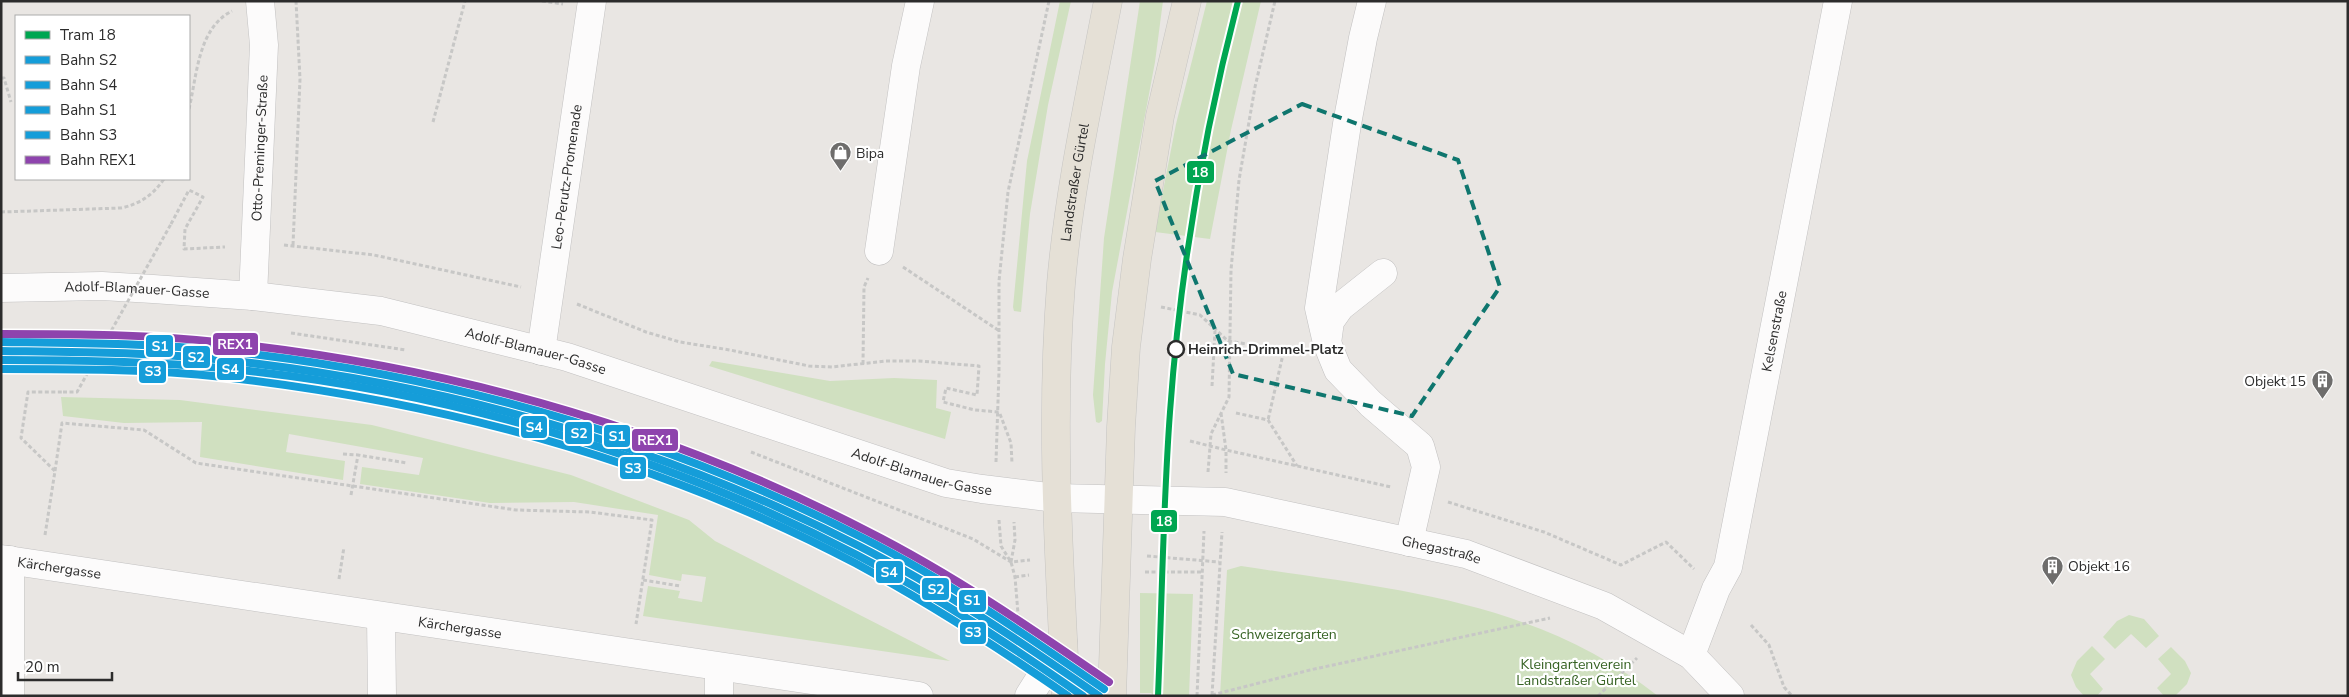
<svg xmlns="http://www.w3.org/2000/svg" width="2349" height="697" viewBox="0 0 2349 697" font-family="'Nunito Sans',sans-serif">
<rect width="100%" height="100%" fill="#e9e6e3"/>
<path fill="#d0e0c0" d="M 1060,1 L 1071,1 L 1048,105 L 1030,214 L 1021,312 L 1014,311 L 1013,307 L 1027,161 Z
M 1140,1 L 1163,1 L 1155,62 L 1112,292 L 1105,364 L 1102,421 L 1099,423 L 1096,422 L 1093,395 L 1104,238 Z
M 1207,1 L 1261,1 L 1231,130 L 1210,239 L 1155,232 L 1176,124 Z
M 712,361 L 830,381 L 894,378 L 937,380 L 936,408 L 951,412 L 945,439 L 709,366 Z
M 61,397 L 180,400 L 372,425 L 571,475 L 689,520 L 715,541 L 950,661 L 643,616 L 648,586 L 680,591 L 678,598 L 702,602 L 706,577 L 682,574 L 681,581 L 649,575 L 658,515 L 574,502 L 490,503 L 360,484 L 362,467 L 419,475 L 423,458 L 289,434 L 286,452 L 345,461 L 343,480 L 200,457 L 202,422 L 124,423 L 63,416 Z
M 1241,566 C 1390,589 1535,599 1658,696 L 1220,696 L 1227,570 Z
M 1140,593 L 1193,594 L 1189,696 L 1154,696 L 1151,693 L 1140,693 Z
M 2129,615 L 2144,619 L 2159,636 L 2146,648 L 2131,634 L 2115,649 L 2103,637 L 2117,621 Z
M 2092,646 L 2105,659 L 2090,674 L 2103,689 L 2097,696 L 2084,696 L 2076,687 L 2071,675 L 2077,661 Z
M 2171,647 L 2185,661 L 2191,673 L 2187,684 L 2175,696 L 2164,696 L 2157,688 L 2171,674 L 2158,659 Z"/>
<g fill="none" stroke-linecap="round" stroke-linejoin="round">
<defs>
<g id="minor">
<path d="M 1372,1 L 1363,38 L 1347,124 L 1319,308 L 1327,343 L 1338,370 L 1371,404 L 1420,446 L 1426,467 L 1409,542"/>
<path d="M 879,251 L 906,66 L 920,1"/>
<path id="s1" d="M 1,288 L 102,286 L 153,289 L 253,296 L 381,311 L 567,357 L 946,483 L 982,489 L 1056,498 L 1225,502 L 1466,554 L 1604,606 L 1691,655 L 1730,696"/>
<path id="s2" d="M 253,296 L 264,45 L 260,1"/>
<path d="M 1327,343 L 1330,321 L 1340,307 L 1383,273"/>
<path id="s3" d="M 541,351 L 592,1"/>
<path id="s4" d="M 1,559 L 919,696"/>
<path d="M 381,617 L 382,696"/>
<path id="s5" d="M 1691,655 L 1716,589 L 1728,567 L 1838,1"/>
<path d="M 10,696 L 10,560"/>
<path d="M 719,696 L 719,667"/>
<path d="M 1029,696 L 1063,642"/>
</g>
<g id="major">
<path id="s6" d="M 1066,696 C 1059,558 1050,422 1061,284 C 1069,189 1090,95 1108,1"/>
<path d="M 1112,696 L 1121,427 L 1126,347 L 1137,259 L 1160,116 L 1187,1"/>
</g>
</defs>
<use href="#minor" stroke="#c2c1c1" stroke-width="29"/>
<use href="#major" stroke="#c5c4c2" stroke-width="29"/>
<path stroke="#c7c7c6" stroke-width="3" stroke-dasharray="4 2.5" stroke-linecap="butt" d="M 542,1 L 563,4
M 1,78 L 4,78 L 11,102
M 189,109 C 197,75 198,28 232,11
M 433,122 L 465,1
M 1,212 L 121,208 C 140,204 153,195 164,179
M 171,224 L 189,190 L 203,197 L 185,229 L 184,249 L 225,247
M 284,245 L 374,255 L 521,287
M 293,245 L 300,79 L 296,1
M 903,267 L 998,330
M 577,304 L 646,332 L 680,342 L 730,350 L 809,366 L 832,367 L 886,361 L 919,361 L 979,366 L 977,395 L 946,388 L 943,402 L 975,410 L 999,412
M 1161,307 L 1200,315 L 1228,341 L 1284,350 L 1268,420
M 291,333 L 406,350
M 1284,350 L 1298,347
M 863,364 L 864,287 L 868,278
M 1212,386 L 1215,331
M 1221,413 L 1226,450 L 1391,487
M 1236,413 L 1268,420 L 1297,466
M 1000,414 L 1011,443 L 1012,463
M 1190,441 L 1226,450 L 1226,473
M 751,452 L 973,539 L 1011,562 L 1030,560
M 343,454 L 358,455
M 996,462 L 999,371 L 999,281 L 1008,192 L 1049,1
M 55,471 L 62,423 L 144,430 L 196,463 L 516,510 L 590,512 L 652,520 L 636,624
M 1208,472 L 1211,434 L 1229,397 L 1231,270 L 1239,180 L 1255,87 L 1275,1
M 351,495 L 358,455 L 407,463
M 1448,502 L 1544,532 L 1621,565 L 1666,542 L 1694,569
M 999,520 L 1001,546 L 1011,562 L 1015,577 L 1021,650
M 45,535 L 55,471 L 21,438 L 28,392 L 63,392
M 1147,556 L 1219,562
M 1011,562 L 1015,540 L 1014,522
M 1145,572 L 1202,572
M 1015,577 L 1029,575
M 339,579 L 344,547
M 643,580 L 680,586
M 1751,625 L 1769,645 L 1784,687 L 1792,696
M 1212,695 L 1310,670 L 1550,618
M 1212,695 L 1222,532
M 1197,696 L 1204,531
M 1598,696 L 1637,658"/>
<use href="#minor" stroke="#fcfbfb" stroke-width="28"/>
<use href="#major" stroke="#e5e0d6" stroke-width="28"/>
<path stroke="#c7c7c6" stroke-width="3" stroke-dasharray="4 2.5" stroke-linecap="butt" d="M 63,392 L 77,392 L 171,224"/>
<defs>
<path id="rail-1" d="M 1,351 C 76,352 150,352 225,360 C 446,384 661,445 859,546 C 943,589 1021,642 1099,696"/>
<path id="rail-2" d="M 1,360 C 75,360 148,361 221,368 C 441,389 661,453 857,555 C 936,596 1010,645 1083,696"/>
<path id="rail-3" d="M 1,342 C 76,343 151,343 226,351 C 448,375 664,437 863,538 C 948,581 1026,635 1104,689"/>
<path id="rail-4" d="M 1,369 C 75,369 150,369 223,377 C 442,402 659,460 855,563 C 929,603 999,648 1068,696"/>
<path id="rail-5" d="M 1,334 C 76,334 152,334 227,343 C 450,367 667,428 867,531 C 952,574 1031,628 1109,682"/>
</defs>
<use href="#rail-1" stroke="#fff" stroke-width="11"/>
<use href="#rail-2" stroke="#fff" stroke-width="11"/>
<use href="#rail-3" stroke="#fff" stroke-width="11"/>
<use href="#rail-4" stroke="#fff" stroke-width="11"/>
<use href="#rail-5" stroke="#fff" stroke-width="11"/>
<use href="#rail-1" stroke="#159dd9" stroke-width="8"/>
<use href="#rail-2" stroke="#159dd9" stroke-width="8"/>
<use href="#rail-3" stroke="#159dd9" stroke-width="8"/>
<use href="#rail-4" stroke="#159dd9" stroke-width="8"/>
<use href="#rail-5" stroke="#8e44ad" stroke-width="8"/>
<defs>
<path id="tram-1" d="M 1158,696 C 1162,601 1163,506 1170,412 C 1180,273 1203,136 1238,1"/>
</defs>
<use href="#tram-1" stroke="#fff" stroke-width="10"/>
<use href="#tram-1" stroke="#00a651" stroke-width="6"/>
</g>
<path fill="none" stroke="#0f766e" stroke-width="4" stroke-dasharray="10 6" stroke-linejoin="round" d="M 1302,104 L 1458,160 L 1500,287 L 1412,416 L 1233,374 L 1155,181 Z"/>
<defs>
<symbol id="shop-pin" viewBox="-11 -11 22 30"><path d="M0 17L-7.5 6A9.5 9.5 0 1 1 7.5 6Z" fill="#6e6d6c" stroke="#fff"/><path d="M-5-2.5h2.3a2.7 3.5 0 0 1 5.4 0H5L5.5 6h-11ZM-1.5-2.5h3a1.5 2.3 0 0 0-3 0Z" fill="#fff"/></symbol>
<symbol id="building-pin" viewBox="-11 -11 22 30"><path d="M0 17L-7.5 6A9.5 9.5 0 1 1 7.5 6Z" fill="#6e6d6c" stroke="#fff"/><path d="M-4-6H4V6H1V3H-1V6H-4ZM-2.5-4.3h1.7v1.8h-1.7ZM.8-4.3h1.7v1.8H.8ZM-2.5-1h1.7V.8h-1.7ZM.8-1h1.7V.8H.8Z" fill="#fff"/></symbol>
</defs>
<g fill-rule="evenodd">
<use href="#shop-pin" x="828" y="140" width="25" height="34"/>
<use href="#building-pin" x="2310" y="368" width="25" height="34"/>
<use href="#building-pin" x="2040" y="554" width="25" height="34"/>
</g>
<circle fill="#fff" stroke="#2c2c2c" stroke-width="2.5" cx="1176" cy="349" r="8"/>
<g text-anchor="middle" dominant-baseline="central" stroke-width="4.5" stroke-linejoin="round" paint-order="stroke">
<g font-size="14" fill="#2c2c2c" stroke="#fff">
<text stroke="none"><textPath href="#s2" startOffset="148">Otto-Preminger-Straße</textPath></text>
<text stroke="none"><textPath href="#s3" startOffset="176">Leo-Perutz-Promenade</textPath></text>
<text stroke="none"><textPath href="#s6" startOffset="515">Landstraßer Gürtel</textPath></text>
<text stroke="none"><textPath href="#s1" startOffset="136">Adolf-Blamauer-Gasse</textPath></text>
<text stroke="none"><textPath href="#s5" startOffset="336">Kelsenstraße</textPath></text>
<text stroke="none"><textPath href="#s1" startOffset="541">Adolf-Blamauer-Gasse</textPath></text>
<text stroke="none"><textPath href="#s1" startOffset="946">Adolf-Blamauer-Gasse</textPath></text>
<text stroke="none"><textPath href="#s1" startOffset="1474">Ghegastraße</textPath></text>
<text stroke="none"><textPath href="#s4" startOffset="59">Kärchergasse</textPath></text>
<text stroke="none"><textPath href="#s4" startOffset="464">Kärchergasse</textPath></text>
</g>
<g font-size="14" fill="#2c2c2c" stroke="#fff" text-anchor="start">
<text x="856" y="153">Bipa</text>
<text x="2306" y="381" text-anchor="end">Objekt 15</text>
<text x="2068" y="566">Objekt 16</text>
</g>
<g font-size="14" font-weight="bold" fill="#2c2c2c" stroke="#fff" text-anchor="start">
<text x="1188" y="349">Heinrich-Drimmel-Platz</text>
</g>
<g font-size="14" fill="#366223" stroke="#fff">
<text x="1284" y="634">Schweizergarten</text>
<text x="1576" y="664">Kleingartenverein<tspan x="1576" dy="16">Landstraßer Gürtel</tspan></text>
</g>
</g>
<g stroke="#fff" stroke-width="2">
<rect x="1186" y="160" width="29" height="24" rx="5" fill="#00a651"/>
<rect x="212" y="332" width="47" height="24" rx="5" fill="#8e44ad"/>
<rect x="145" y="334" width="29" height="24" rx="5" fill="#159dd9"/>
<rect x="182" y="345" width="29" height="24" rx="5" fill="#159dd9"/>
<rect x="216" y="357" width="29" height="24" rx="5" fill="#159dd9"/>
<rect x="138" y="360" width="29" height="24" rx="5" fill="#159dd9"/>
<rect x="520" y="415" width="28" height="24" rx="5" fill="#159dd9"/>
<rect x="564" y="421" width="29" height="24" rx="5" fill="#159dd9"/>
<rect x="603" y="424" width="28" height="24" rx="5" fill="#159dd9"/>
<rect x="631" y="428" width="48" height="24" rx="5" fill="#8e44ad"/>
<rect x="619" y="456" width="28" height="24" rx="5" fill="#159dd9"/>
<rect x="1150" y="509" width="28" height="24" rx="5" fill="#00a651"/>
<rect x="875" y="560" width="29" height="24" rx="5" fill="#159dd9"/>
<rect x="921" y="577" width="29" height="24" rx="5" fill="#159dd9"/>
<rect x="958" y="589" width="29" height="24" rx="5" fill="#159dd9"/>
<rect x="959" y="621" width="28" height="24" rx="5" fill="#159dd9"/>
</g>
<g font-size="14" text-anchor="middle" font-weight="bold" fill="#fff">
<text x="1200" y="177">18</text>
<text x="235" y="349">REX1</text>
<text x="160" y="351">S1</text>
<text x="196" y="362">S2</text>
<text x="230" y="374">S4</text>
<text x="153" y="376">S3</text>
<text x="534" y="432">S4</text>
<text x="579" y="438">S2</text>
<text x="617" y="441">S1</text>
<text x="655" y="445">REX1</text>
<text x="633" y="473">S3</text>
<text x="1164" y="526">18</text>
<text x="889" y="577">S4</text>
<text x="936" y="594">S2</text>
<text x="972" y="605">S1</text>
<text x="973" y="637">S3</text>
</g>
<rect width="2349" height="697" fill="none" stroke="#2c2c2c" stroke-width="5"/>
<rect x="15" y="15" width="175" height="165" fill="#ffffff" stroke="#ababab"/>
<rect x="25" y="31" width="25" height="8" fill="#00a651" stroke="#ababab"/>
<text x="60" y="40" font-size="15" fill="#2c2c2c">Tram 18</text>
<rect x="25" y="56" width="25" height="8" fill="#159dd9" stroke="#ababab"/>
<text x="60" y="65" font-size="15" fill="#2c2c2c">Bahn S2</text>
<rect x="25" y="81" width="25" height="8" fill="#159dd9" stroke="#ababab"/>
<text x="60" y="90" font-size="15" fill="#2c2c2c">Bahn S4</text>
<rect x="25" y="106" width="25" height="8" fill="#159dd9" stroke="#ababab"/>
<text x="60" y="115" font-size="15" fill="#2c2c2c">Bahn S1</text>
<rect x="25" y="131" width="25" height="8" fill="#159dd9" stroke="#ababab"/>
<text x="60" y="140" font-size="15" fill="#2c2c2c">Bahn S3</text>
<rect x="25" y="156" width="25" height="8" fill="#8e44ad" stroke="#ababab"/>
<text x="60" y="165" font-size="15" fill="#2c2c2c">Bahn REX1</text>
<path d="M18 672v8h94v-8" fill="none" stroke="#2c2c2c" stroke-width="2.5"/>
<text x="25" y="672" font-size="15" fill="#2c2c2c" stroke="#ffffff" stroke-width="4" paint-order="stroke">20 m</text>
</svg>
